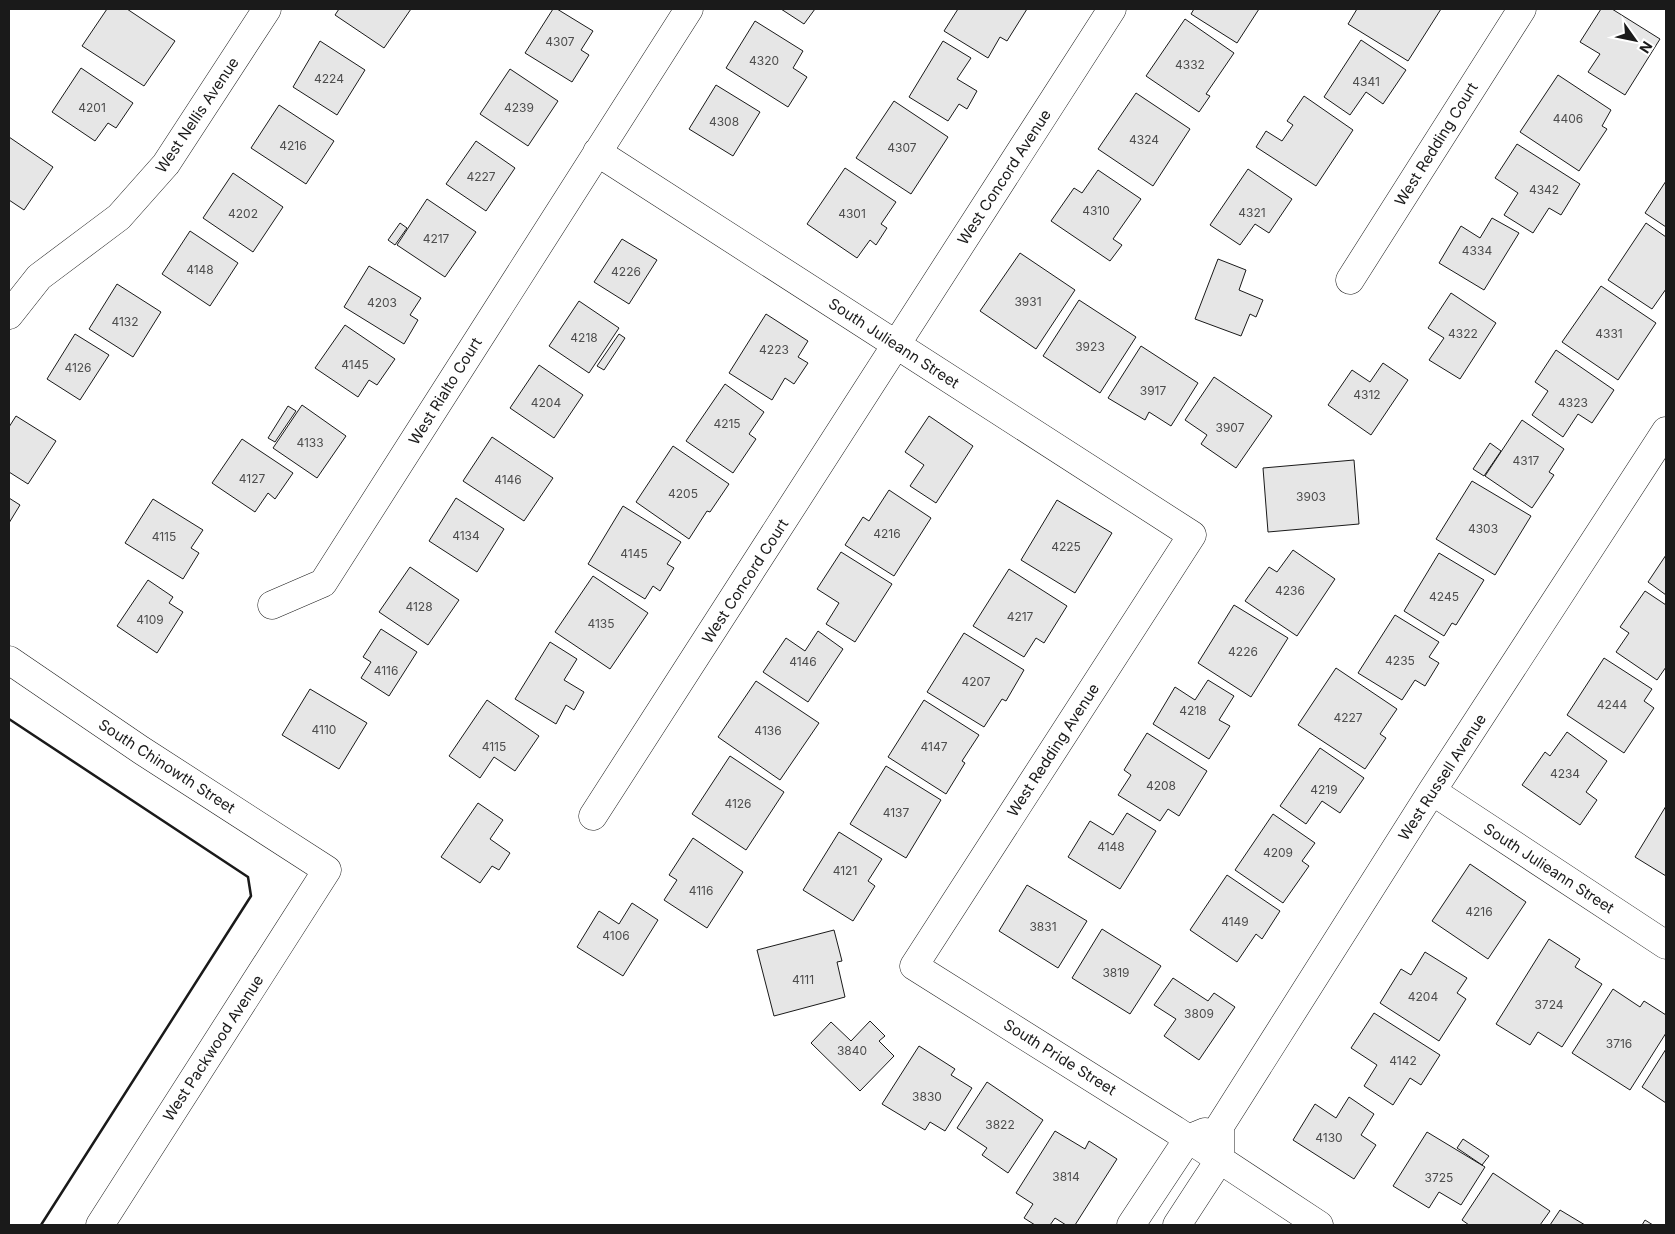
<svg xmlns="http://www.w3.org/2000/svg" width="1675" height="1234" viewBox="0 0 1675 1234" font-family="Inter,sans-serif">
<rect width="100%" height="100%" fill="#fff"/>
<path fill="#e6e6e6" stroke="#1a1a1a" d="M 107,9 L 127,9 L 175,41 L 144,86 L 82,46 Z
M 339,9 L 411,9 L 384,48 L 335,15 Z
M 553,9 L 557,9 L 593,31 L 581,50 L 589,55 L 572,82 L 525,53 Z
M 781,9 L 815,9 L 804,24 Z
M 958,9 L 1027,9 L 1007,41 L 1000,37 L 988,58 L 944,31 Z
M 1194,9 L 1259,9 L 1237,43 L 1191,14 Z
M 1357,9 L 1441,9 L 1408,61 L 1348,24 Z
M 1601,9 L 1612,9 L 1660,39 L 1625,95 L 1588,72 L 1600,54 L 1580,42 Z
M 1185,19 L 1234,53 L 1206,94 L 1210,96 L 1199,112 L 1146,76 Z
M 755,21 L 803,51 L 793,68 L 807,77 L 788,107 L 726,68 Z
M 1361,40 L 1406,70 L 1383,104 L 1366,92 L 1350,115 L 1324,97 Z
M 320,41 L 365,70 L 337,115 L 293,87 Z
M 943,41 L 971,58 L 957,79 L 977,91 L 967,109 L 959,104 L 948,121 L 909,97 Z
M 81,68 L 133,103 L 116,128 L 108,123 L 95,141 L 52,112 Z
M 510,69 L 558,101 L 528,146 L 480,114 Z
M 1558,75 L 1611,110 L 1602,126 L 1607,129 L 1579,171 L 1520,132 Z
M 716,85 L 760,112 L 733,156 L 689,129 Z
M 1136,93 L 1190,129 L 1153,186 L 1098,149 Z
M 1304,96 L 1353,130 L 1316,186 L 1256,147 L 1266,131 L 1282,141 L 1293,125 L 1287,121 Z
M 894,101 L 948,137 L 911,194 L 856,158 Z
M 279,105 L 334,141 L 306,184 L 251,148 Z
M 9,137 L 53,167 L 24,210 L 9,200 Z
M 476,141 L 515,168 L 486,211 L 446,184 Z
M 1517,144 L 1580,184 L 1561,215 L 1549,208 L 1533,233 L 1504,215 L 1518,193 L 1495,178 Z
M 845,168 L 896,202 L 881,224 L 887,228 L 876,245 L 870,240 L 857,258 L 807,224 Z
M 1248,169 L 1292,199 L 1269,233 L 1255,224 L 1240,245 L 1210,225 Z
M 1098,170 L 1141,199 L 1113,239 L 1122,245 L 1110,261 L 1051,221 L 1074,188 L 1082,193 Z
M 233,173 L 283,207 L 253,252 L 203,218 Z
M 1666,181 L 1666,227 L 1645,213 Z
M 427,199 L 476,232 L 445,277 L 397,245 Z
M 1492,218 L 1519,233 L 1484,290 L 1439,263 L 1461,226 L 1480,238 Z
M 400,223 L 407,228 L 395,245 L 388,240 Z
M 1646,223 L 1666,237 L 1666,289 L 1652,309 L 1608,280 Z
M 190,231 L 238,263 L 210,306 L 162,274 Z
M 622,239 L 657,260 L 629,304 L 594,282 Z
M 1020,253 L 1075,290 L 1036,349 L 980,311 Z
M 1218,259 L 1246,270 L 1239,290 L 1263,300 L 1256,317 L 1250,314 L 1241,336 L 1195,319 Z
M 369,266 L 421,298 L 410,315 L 418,320 L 404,344 L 344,307 Z
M 117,284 L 161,312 L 133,357 L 89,329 Z
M 1601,286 L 1656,323 L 1618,380 L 1562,342 Z
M 1451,293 L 1496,323 L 1460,379 L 1429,360 L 1444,338 L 1428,328 Z
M 1079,300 L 1136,337 L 1100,393 L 1043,356 Z
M 579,301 L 619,328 L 589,373 L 549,346 Z
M 766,314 L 808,341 L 798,357 L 808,363 L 794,384 L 785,378 L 772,400 L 729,373 Z
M 345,325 L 395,359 L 377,385 L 369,380 L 358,397 L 315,368 Z
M 75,334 L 109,355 L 80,400 L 47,379 Z
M 619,334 L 625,338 L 604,370 L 597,366 Z
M 1141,346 L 1198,383 L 1171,426 L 1149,412 L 1145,420 L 1108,398 Z
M 1556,350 L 1614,390 L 1592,423 L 1578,414 L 1563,437 L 1532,415 L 1548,391 L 1535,382 Z
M 1383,363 L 1408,380 L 1371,435 L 1328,405 L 1352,370 L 1370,382 Z
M 539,365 L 583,395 L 554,438 L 510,408 Z
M 1214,377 L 1272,416 L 1236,468 L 1201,444 L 1207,435 L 1185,420 Z
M 725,384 L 764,412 L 749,434 L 756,439 L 733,473 L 686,441 Z
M 302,405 L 346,436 L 317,478 L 273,448 Z
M 288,406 L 296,411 L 275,442 L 268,438 Z
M 16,416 L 56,441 L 28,484 L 9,472 L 9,427 Z
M 929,416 L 973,446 L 936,503 L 910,486 L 924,465 L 905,452 Z
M 1522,420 L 1564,449 L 1549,472 L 1554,475 L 1532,508 L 1485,476 Z
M 492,437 L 553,478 L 524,521 L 463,481 Z
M 242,439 L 293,473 L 275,499 L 268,493 L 255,512 L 212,483 Z
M 1490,443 L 1501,451 L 1484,476 L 1473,469 Z
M 673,446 L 729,484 L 710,512 L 707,511 L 689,539 L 636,502 Z
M 1354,460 L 1359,524 L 1268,532 L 1263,468 Z
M 1472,481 L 1531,516 L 1495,575 L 1436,539 Z
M 889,490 L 931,518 L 894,576 L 845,545 L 863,517 L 869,521 Z
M 9,498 L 20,505 L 9,523 Z
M 456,498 L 504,529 L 477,572 L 429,541 Z
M 153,499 L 203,530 L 191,548 L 199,553 L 183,579 L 125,543 Z
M 1057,500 L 1112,533 L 1075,593 L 1021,560 Z
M 623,506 L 681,542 L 667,564 L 674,568 L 660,591 L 653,586 L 645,599 L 588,564 Z
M 1293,550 L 1335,579 L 1297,636 L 1245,601 L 1269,567 L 1277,572 Z
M 841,552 L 892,584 L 855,642 L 826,624 L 839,603 L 817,589 Z
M 1439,553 L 1484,580 L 1456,625 L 1452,623 L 1444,636 L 1404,611 Z
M 1666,555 L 1666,595 L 1648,582 Z
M 410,567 L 459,600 L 428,645 L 379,612 Z
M 1009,569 L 1067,606 L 1044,643 L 1036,638 L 1024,657 L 973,626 Z
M 593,576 L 648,613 L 610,669 L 555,632 Z
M 148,580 L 173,597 L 169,603 L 183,612 L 157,653 L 117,626 Z
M 1645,591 L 1666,605 L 1666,667 L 1657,680 L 1616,652 L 1629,633 L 1620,627 Z
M 1234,605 L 1288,638 L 1251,697 L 1198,663 Z
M 1395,615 L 1439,642 L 1429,657 L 1439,663 L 1425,686 L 1415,680 L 1402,700 L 1358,673 Z
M 381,629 L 417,652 L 389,696 L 361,678 L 371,662 L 363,657 Z
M 818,631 L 843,649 L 808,702 L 763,672 L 786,638 L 805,651 Z
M 964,633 L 1024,670 L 1006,701 L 1002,699 L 984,727 L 927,692 Z
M 550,642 L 577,659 L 564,680 L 584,692 L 574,710 L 566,705 L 556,724 L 515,699 Z
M 1604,658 L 1652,689 L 1644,701 L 1654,708 L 1624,753 L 1567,715 Z
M 1336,668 L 1397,709 L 1380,734 L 1386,738 L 1365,769 L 1298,725 Z
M 1208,680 L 1234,696 L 1219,720 L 1230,726 L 1209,759 L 1153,724 L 1175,687 L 1195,700 Z
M 756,681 L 819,723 L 780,780 L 718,737 Z
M 310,689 L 367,723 L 339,769 L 282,735 Z
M 487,700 L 539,736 L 515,771 L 494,757 L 480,778 L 449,756 Z
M 924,700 L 979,735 L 962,761 L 965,763 L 946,794 L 888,757 Z
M 1567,732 L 1607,761 L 1586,792 L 1597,800 L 1580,825 L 1522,785 L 1545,752 L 1550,756 Z
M 1147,733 L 1207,771 L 1179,816 L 1168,809 L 1160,821 L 1118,795 L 1131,775 L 1124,770 Z
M 1320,748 L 1364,778 L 1340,813 L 1322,801 L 1306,824 L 1280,806 Z
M 730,756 L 784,792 L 746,850 L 692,814 Z
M 886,766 L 941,800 L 906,858 L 850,824 Z
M 478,803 L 503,820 L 490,839 L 510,853 L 499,870 L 492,866 L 480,883 L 441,857 Z
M 1666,806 L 1666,876 L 1635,857 Z
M 1127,813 L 1156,831 L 1120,889 L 1068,857 L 1090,821 L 1113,835 Z
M 1273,814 L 1315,843 L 1302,861 L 1309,866 L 1283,903 L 1235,870 Z
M 839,832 L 882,859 L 868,881 L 875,886 L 853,921 L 803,890 Z
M 693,838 L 743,872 L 707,928 L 664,900 L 677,880 L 669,875 Z
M 1470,864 L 1526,902 L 1488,959 L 1432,921 Z
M 1227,875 L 1280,911 L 1262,939 L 1256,934 L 1237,962 L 1190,930 Z
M 1027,885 L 1087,921 L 1058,968 L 999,931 Z
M 632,903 L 658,920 L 623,976 L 577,947 L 599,911 L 619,924 Z
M 1102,929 L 1161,966 L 1130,1014 L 1072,978 Z
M 834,930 L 842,961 L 837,962 L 845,997 L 774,1016 L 757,950 Z
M 1549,939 L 1580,959 L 1575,967 L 1602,984 L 1562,1047 L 1538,1032 L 1530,1045 L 1496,1024 Z
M 1425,952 L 1467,978 L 1457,993 L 1466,999 L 1439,1041 L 1380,1003 L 1401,969 L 1411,975 Z
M 1173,978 L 1208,1001 L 1214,993 L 1235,1007 L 1199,1060 L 1164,1036 L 1176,1019 L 1154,1005 Z
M 1613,989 L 1640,1007 L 1644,1001 L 1666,1015 L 1666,1033 L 1630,1090 L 1572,1053 Z
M 1374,1013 L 1440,1055 L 1421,1085 L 1410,1078 L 1393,1105 L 1364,1086 L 1377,1065 L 1351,1048 Z
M 870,1021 L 885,1036 L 879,1041 L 894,1056 L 860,1091 L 811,1043 L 831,1022 L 851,1041 Z
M 919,1046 L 955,1069 L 951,1075 L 972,1088 L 945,1131 L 930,1122 L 925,1130 L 882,1104 Z
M 1666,1049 L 1666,1103 L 1642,1087 Z
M 987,1082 L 1043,1120 L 1008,1173 L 982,1155 L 987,1148 L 957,1128 Z
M 1349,1097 L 1374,1114 L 1361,1135 L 1376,1145 L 1354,1179 L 1293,1140 L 1315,1104 L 1336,1118 Z
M 1055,1131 L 1085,1149 L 1089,1141 L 1117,1159 L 1075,1225 L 1066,1225 L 1055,1218 L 1050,1225 L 1035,1225 L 1024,1218 L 1033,1204 L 1016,1193 Z
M 1427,1132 L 1485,1167 L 1461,1205 L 1439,1192 L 1429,1208 L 1393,1186 Z
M 1463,1139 L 1489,1156 L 1482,1165 L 1457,1148 Z
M 1493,1173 L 1550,1211 L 1540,1225 L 1469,1225 L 1462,1220 Z
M 1560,1210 L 1585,1225 L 1550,1225 Z
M 1645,1220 L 1653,1225 L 1642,1225 Z"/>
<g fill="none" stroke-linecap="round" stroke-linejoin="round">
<defs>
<path id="minor" d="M 597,152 L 1192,535 L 914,966 L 1175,1130 L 1319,1225
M 1350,280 L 1522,9
M 9,315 L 39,277 L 119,217 L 166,164 L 267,9
M 272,605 L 323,583 L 689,9
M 9,660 L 141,750 L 327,870 L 100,1225
M 1432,791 L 1666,945
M 593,816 L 1112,9
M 1131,1225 L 1188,1139 L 1205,1132
M 1177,1225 L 1220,1159 L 1220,1126 L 1432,791 L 1666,431"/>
</defs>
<use href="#minor" stroke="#1a1a1a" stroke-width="29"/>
<use href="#minor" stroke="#fff" stroke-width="28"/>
<path stroke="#1a1a1a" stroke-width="2.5" d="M 9,719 L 248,877 L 251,896 L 41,1225"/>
</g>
<g text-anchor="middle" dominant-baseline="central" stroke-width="4" stroke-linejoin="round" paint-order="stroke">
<g font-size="12" fill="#4d4d4d">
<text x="560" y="41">4307</text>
<text x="764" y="60">4320</text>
<text x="1190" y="64">4332</text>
<text x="329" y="78">4224</text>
<text x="1366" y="81">4341</text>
<text x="92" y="107">4201</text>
<text x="519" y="107">4239</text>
<text x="1568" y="118">4406</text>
<text x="724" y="121">4308</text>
<text x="1144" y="139">4324</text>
<text x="293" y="145">4216</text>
<text x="902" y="147">4307</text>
<text x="481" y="176">4227</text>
<text x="1544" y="189">4342</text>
<text x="1096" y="210">4310</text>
<text x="1252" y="212">4321</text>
<text x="243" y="213">4202</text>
<text x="852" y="213">4301</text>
<text x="436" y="238">4217</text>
<text x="1477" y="250">4334</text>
<text x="200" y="269">4148</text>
<text x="626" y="271">4226</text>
<text x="1028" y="301">3931</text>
<text x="382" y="302">4203</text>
<text x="125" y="321">4132</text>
<text x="1463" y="333">4322</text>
<text x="1609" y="333">4331</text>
<text x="584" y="337">4218</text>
<text x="1090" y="346">3923</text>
<text x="774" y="349">4223</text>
<text x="355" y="364">4145</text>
<text x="78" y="367">4126</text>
<text x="1153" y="390">3917</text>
<text x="1367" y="394">4312</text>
<text x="546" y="402">4204</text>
<text x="1573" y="402">4323</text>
<text x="727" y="423">4215</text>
<text x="1230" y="427">3907</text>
<text x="310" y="442">4133</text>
<text x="1526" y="460">4317</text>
<text x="252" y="478">4127</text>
<text x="508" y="479">4146</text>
<text x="683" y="493">4205</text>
<text x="1311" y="496">3903</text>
<text x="1483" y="528">4303</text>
<text x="887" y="533">4216</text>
<text x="466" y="535">4134</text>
<text x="164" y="536">4115</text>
<text x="1066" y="546">4225</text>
<text x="634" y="553">4145</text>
<text x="1290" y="590">4236</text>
<text x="1444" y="596">4245</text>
<text x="419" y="606">4128</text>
<text x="1020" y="616">4217</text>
<text x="150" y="619">4109</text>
<text x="601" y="623">4135</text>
<text x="1243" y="651">4226</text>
<text x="1400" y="660">4235</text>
<text x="803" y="661">4146</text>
<text x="386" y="670">4116</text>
<text x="976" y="681">4207</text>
<text x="1612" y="704">4244</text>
<text x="1193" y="710">4218</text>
<text x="1348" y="717">4227</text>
<text x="324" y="729">4110</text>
<text x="768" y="730">4136</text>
<text x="494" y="746">4115</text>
<text x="934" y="746">4147</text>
<text x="1565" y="773">4234</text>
<text x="1161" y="785">4208</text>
<text x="1324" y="789">4219</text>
<text x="738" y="803">4126</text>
<text x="896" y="812">4137</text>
<text x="1111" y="846">4148</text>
<text x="1278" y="852">4209</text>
<text x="845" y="870">4121</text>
<text x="701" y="890">4116</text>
<text x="1479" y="911">4216</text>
<text x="1235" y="921">4149</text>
<text x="1043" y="926">3831</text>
<text x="616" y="935">4106</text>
<text x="1116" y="972">3819</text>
<text x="803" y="979">4111</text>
<text x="1423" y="996">4204</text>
<text x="1549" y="1004">3724</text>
<text x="1199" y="1013">3809</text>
<text x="1619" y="1043">3716</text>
<text x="852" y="1050">3840</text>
<text x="1403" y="1060">4142</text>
<text x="927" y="1096">3830</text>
<text x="1000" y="1124">3822</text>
<text x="1329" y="1137">4130</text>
<text x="1066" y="1176">3814</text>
<text x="1439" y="1177">3725</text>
</g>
<g font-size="15" fill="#1a1a1a" stroke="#fff">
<text transform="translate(197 115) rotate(-56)">West Nellis Avenue</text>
<text transform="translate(1436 144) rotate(-58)">West Redding Court</text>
<text transform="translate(1004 177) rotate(-57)">West Concord Avenue</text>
<text transform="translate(894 343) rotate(33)">South Julieann Street</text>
<text transform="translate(445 391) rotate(-58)">West Rialto Court</text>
<text transform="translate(745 581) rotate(-57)">West Concord Court</text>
<text transform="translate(1053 750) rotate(-57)">West Redding Avenue</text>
<text transform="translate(167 766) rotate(33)">South Chinowth Street</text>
<text transform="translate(1442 777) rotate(-57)">West Russell Avenue</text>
<text transform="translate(1549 868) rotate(33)">South Julieann Street</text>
<text transform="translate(213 1048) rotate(-57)">West Packwood Avenue</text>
<text transform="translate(1060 1057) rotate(32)">South Pride Street</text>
</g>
</g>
<rect width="1675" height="1234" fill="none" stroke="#1a1a1a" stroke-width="20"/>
<g transform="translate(1635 40) rotate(123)" stroke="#ffffff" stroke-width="4" paint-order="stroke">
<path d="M0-4L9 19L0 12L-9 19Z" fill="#1a1a1a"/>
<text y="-8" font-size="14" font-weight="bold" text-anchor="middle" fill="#1a1a1a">N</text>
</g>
</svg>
